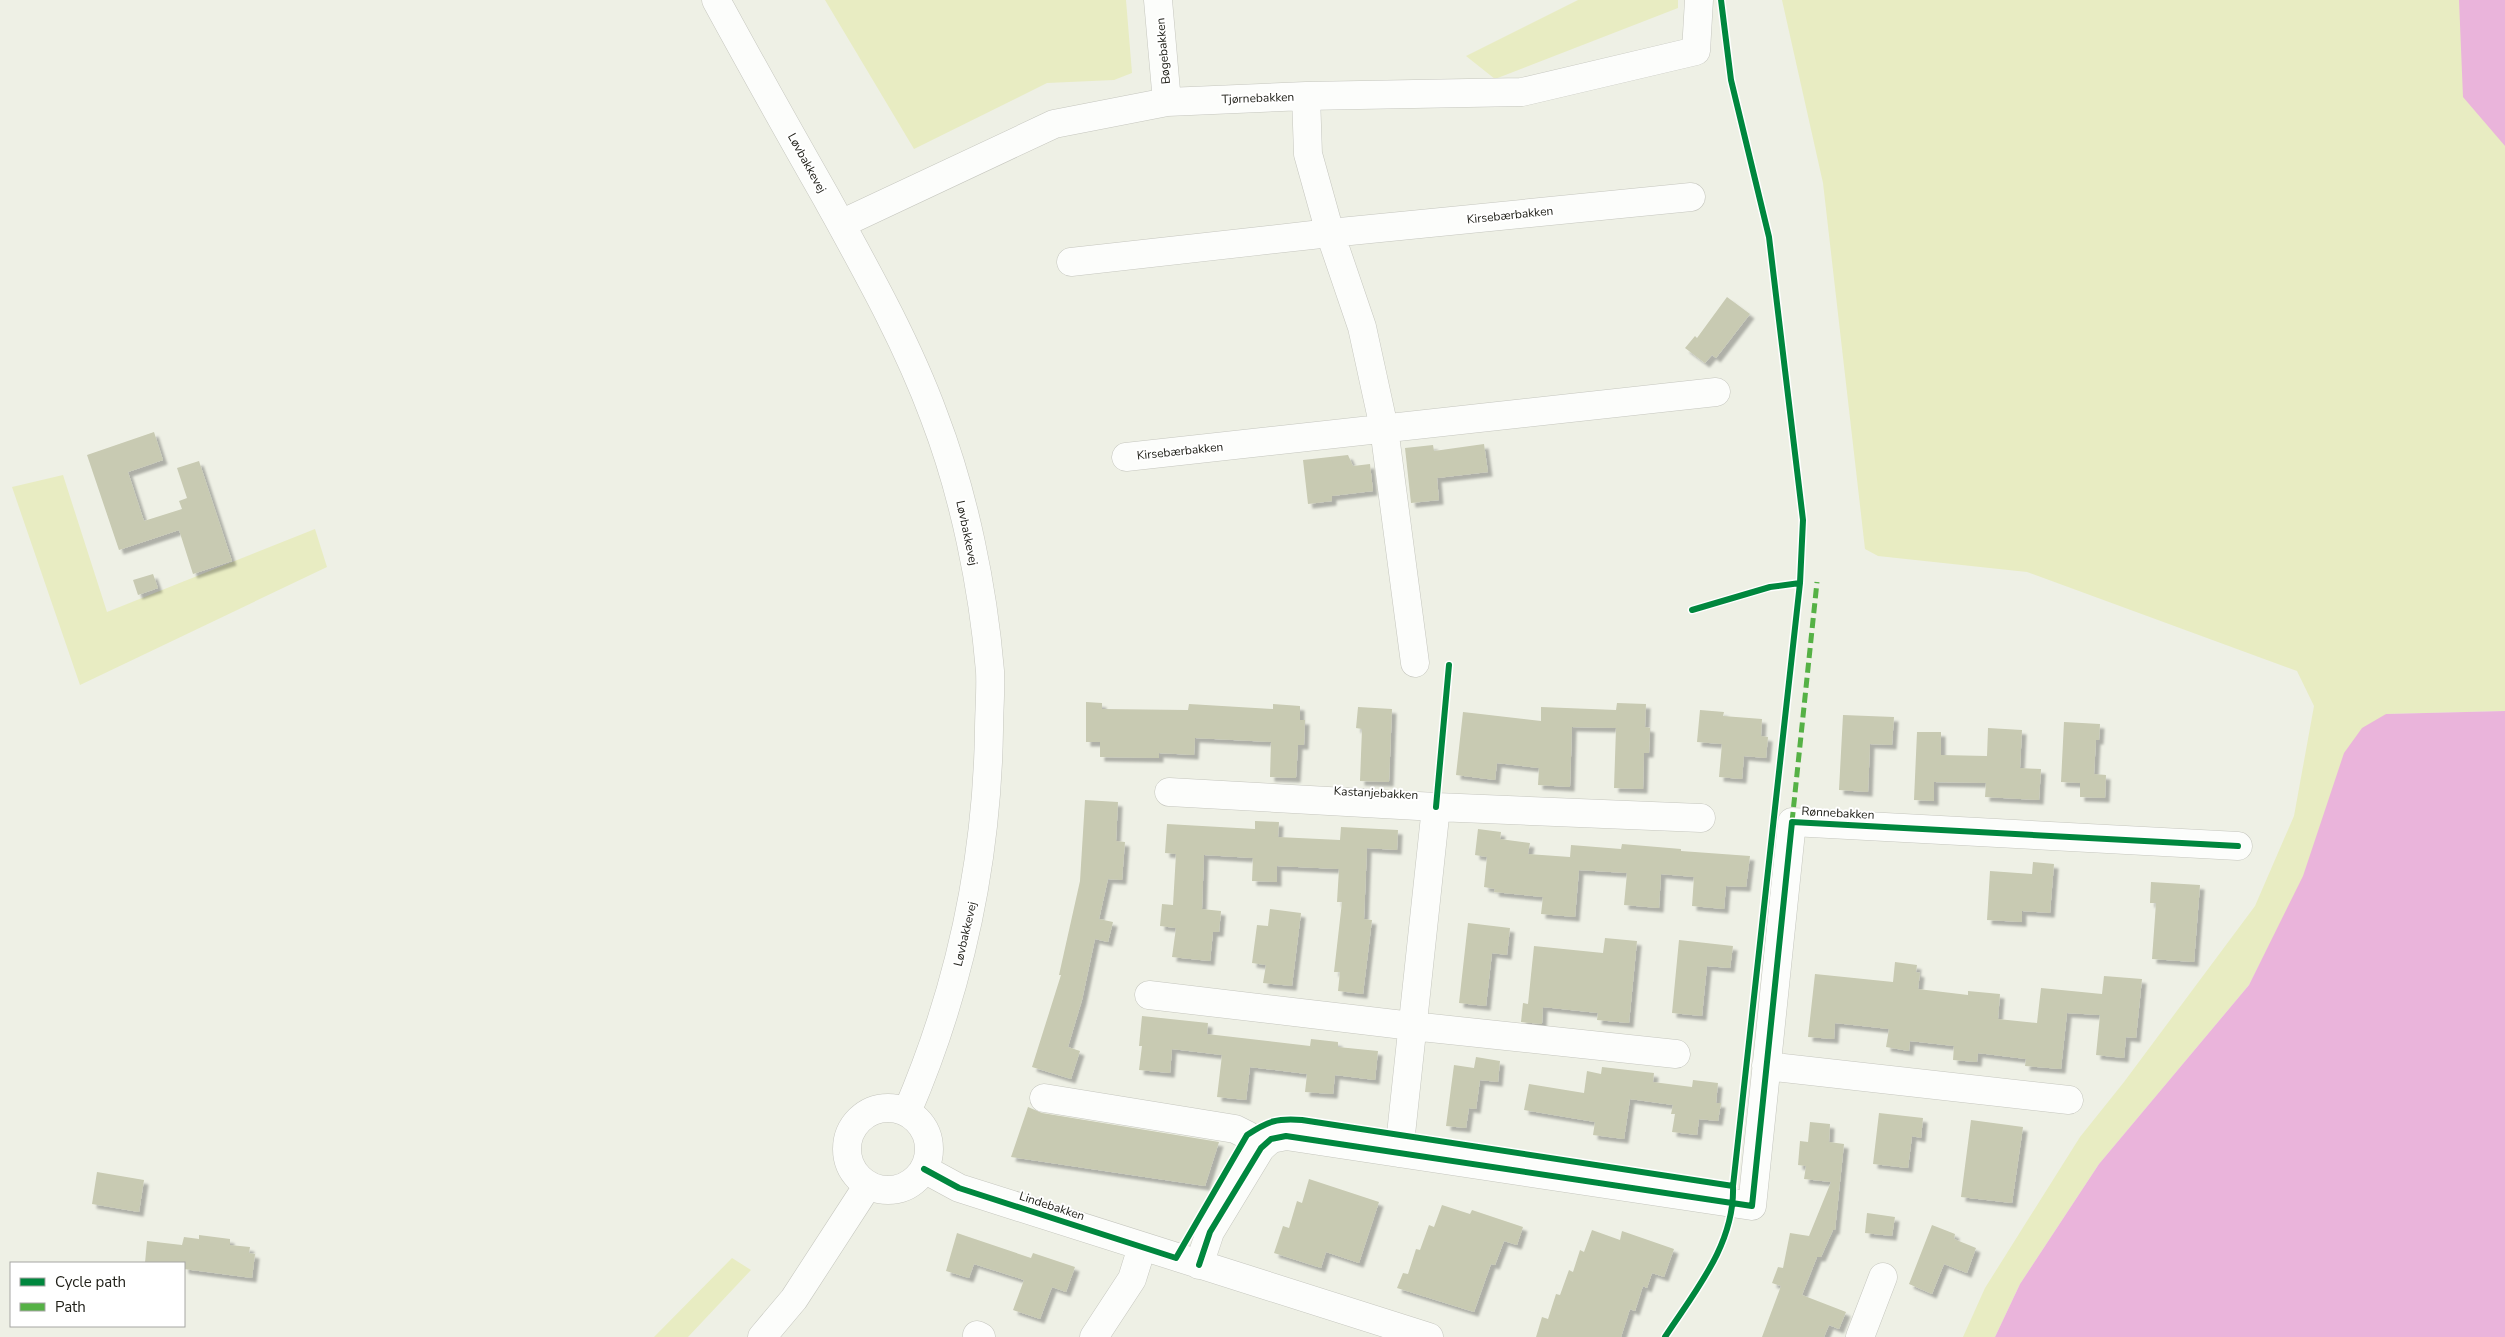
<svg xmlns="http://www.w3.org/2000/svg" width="2505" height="1337" viewBox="0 0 2505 1337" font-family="'Nunito Sans',sans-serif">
<defs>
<filter id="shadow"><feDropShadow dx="4.5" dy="4.5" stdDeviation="1" flood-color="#0004"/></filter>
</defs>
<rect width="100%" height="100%" fill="#eef0e5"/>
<path fill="#e8ecc2" d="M 825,0 L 1126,0 L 1132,73 L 1114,80 L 1047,83 L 914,149 Z
M 1578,0 L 1678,0 L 1678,8 L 1495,79 L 1466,56 Z
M 1782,0 L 2505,0 L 2505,711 L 2386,714 L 2249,985 L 2099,1164 L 2020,1284 L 1995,1337 L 1963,1337 L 1985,1288 L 2080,1137 L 2124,1082 L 2255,906 L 2294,816 L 2314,706 L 2297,671 L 2027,572 L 1878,556 L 1865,549 L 1823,183 Z
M 63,475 L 107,612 L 315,529 L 327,567 L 80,685 L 12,487 Z
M 732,1258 L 751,1270 L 688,1337 L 654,1337 Z"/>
<path fill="#eab4db" d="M 2459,0 L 2505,0 L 2505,146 L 2463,97 Z
M 2505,711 L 2505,1337 L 1995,1337 L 2020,1284 L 2099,1164 L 2249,985 L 2303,876 L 2344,753 L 2362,728 L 2386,714 Z"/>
<path fill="#c8cab2" filter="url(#shadow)" d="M 1727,297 L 1750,314 L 1716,358 L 1712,355 L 1705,363 L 1685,348 L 1695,336 L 1697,338 Z
M 154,432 L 163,460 L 128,472 L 144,521 L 182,509 L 179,501 L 187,498 L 177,468 L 199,461 L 232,561 L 193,574 L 179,530 L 119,550 L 87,455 Z
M 1484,444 L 1488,472 L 1437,478 L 1439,500 L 1411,503 L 1405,448 L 1433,445 L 1434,451 Z
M 1348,455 L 1353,466 L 1370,464 L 1373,491 L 1332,496 L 1332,501 L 1308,504 L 1303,460 Z
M 153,574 L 158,588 L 138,595 L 133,580 Z
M 1086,702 L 1102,703 L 1102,709 L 1188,710 L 1189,704 L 1273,709 L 1273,704 L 1300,706 L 1300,720 L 1305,720 L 1304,745 L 1298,745 L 1296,778 L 1270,777 L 1271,742 L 1195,738 L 1194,755 L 1159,753 L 1159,758 L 1100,757 L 1100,742 L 1086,742 Z
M 1617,703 L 1646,704 L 1645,727 L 1650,728 L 1649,753 L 1644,753 L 1643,789 L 1614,788 L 1616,728 L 1572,727 L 1570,787 L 1538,785 L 1539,768 L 1497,763 L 1495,780 L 1456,775 L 1463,712 L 1541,721 L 1541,707 L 1616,710 Z
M 1358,707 L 1392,709 L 1389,782 L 1360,781 L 1362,729 L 1356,728 Z
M 1700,710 L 1724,712 L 1723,716 L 1762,719 L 1761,736 L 1768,737 L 1766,758 L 1744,756 L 1742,779 L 1719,777 L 1722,744 L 1697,742 Z
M 1843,715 L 1894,717 L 1892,745 L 1870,744 L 1868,792 L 1839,790 Z
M 2064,722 L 2100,724 L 2099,740 L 2096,740 L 2094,774 L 2106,775 L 2105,798 L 2080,797 L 2080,783 L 2061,782 Z
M 1988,728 L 2022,730 L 2020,768 L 2041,769 L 2039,800 L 1985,797 L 1986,783 L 1934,782 L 1934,801 L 1914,800 L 1917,732 L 1941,732 L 1941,755 L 1987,756 Z
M 1085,800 L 1118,802 L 1116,841 L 1125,842 L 1122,880 L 1108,879 L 1099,919 L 1113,922 L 1108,942 L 1095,939 L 1082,1000 L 1068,1047 L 1080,1051 L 1071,1079 L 1032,1067 L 1061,975 L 1059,975 L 1080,881 Z
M 1255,821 L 1279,822 L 1278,837 L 1340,840 L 1341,827 L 1398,830 L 1397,850 L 1367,848 L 1364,919 L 1372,920 L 1363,994 L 1338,991 L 1340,972 L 1334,972 L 1342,902 L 1337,902 L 1339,869 L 1277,866 L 1277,882 L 1252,881 L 1253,858 L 1204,855 L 1202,909 L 1221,911 L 1219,932 L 1213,932 L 1210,961 L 1172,957 L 1176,928 L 1160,926 L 1162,904 L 1173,905 L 1176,854 L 1165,853 L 1167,824 L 1255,829 Z
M 1478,829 L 1501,832 L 1500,839 L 1530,843 L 1528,854 L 1570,857 L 1571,845 L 1621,849 L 1622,844 L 1681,849 L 1681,851 L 1750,856 L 1746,887 L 1726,886 L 1724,909 L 1692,906 L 1694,877 L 1661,874 L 1659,908 L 1624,905 L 1627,873 L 1579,870 L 1575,917 L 1541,914 L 1543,897 L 1494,892 L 1495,889 L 1484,887 L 1487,857 L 1475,855 Z
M 2033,862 L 2054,864 L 2050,913 L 2022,911 L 2022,922 L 1987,920 L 1990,871 L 2032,874 Z
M 2151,882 L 2200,885 L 2194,962 L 2152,959 L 2156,903 L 2150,903 Z
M 1270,909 L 1301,913 L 1292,986 L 1263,983 L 1266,965 L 1252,963 L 1257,925 L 1268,926 Z
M 1468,923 L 1510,928 L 1507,955 L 1492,953 L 1486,1006 L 1459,1003 Z
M 1605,938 L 1637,941 L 1629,1023 L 1597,1020 L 1598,1013 L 1543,1007 L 1542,1024 L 1521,1022 L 1523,1003 L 1528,1004 L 1534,946 L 1603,953 Z
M 1679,940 L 1733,946 L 1730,968 L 1707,966 L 1702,1016 L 1672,1013 Z
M 1895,962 L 1917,965 L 1916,972 L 1920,973 L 1918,989 L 1968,995 L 1968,991 L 2000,994 L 1998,1019 L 2037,1023 L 2041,988 L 2102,994 L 2104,976 L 2142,979 L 2136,1038 L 2126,1037 L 2124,1058 L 2096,1055 L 2100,1015 L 2067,1013 L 2061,1069 L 2025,1066 L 2026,1059 L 1978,1053 L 1977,1062 L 1953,1060 L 1954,1046 L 1910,1041 L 1909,1051 L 1886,1047 L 1889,1029 L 1835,1023 L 1834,1039 L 1808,1037 L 1815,974 L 1893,982 Z
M 1142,1016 L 1208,1023 L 1207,1034 L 1310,1046 L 1311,1039 L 1338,1042 L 1338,1047 L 1378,1051 L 1375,1080 L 1335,1075 L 1333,1094 L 1305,1092 L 1307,1074 L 1250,1067 L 1246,1100 L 1217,1097 L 1222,1055 L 1172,1049 L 1170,1073 L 1139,1070 L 1142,1046 L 1139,1046 Z
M 1476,1057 L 1500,1061 L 1498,1082 L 1480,1080 L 1476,1109 L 1469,1108 L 1466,1128 L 1446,1126 L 1454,1065 L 1474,1068 Z
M 1602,1067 L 1654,1073 L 1653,1082 L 1692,1087 L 1693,1080 L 1718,1083 L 1716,1103 L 1721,1103 L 1718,1121 L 1699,1119 L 1697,1135 L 1672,1132 L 1675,1114 L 1671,1114 L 1673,1105 L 1630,1099 L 1624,1139 L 1593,1135 L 1595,1122 L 1524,1110 L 1529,1084 L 1584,1093 L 1587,1071 L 1601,1074 Z
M 1028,1107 L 1042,1113 L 1219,1142 L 1205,1186 L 1011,1157 Z
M 1879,1113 L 1923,1118 L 1921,1138 L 1912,1136 L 1908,1168 L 1873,1164 Z
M 1971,1120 L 2023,1127 L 2012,1203 L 1961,1197 Z
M 1810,1122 L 1830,1124 L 1829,1142 L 1844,1144 L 1835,1230 L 1833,1230 L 1821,1257 L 1817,1257 L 1802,1295 L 1846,1312 L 1839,1329 L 1829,1325 L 1824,1337 L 1762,1337 L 1781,1286 L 1772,1283 L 1778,1267 L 1783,1268 L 1790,1233 L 1809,1236 L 1831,1182 L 1804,1179 L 1806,1166 L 1798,1165 L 1800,1141 L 1808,1142 Z
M 97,1172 L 144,1180 L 139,1212 L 92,1204 Z
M 1309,1179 L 1379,1202 L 1359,1263 L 1326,1252 L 1321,1268 L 1274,1253 L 1283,1226 L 1289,1228 L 1297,1201 L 1302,1203 Z
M 1442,1205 L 1470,1214 L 1472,1210 L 1523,1227 L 1517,1245 L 1504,1241 L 1495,1265 L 1491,1264 L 1474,1312 L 1397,1288 L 1403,1273 L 1408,1274 L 1416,1249 L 1420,1250 L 1429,1225 L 1434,1227 Z
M 1867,1213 L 1895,1217 L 1892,1236 L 1865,1233 Z
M 1932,1225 L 1955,1234 L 1954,1239 L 1976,1248 L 1967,1273 L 1944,1264 L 1932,1294 L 1909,1284 Z
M 1592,1230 L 1620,1240 L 1622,1231 L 1674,1249 L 1664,1277 L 1652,1273 L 1647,1288 L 1643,1286 L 1635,1311 L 1630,1309 L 1621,1337 L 1536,1337 L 1542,1317 L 1548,1319 L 1556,1294 L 1560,1295 L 1569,1270 L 1573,1272 L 1580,1250 L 1584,1252 Z
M 957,1233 L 1031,1258 L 1033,1253 L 1075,1267 L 1066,1292 L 1052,1287 L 1040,1319 L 1013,1310 L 1024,1280 L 974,1264 L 969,1278 L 946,1271 Z
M 199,1235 L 230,1239 L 230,1245 L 250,1247 L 249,1253 L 255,1254 L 252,1278 L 184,1269 L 184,1263 L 145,1263 L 147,1241 L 182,1245 L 184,1237 L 199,1239 Z"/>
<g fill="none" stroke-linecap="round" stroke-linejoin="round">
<defs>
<path id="minor" d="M 716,0 C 752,66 789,132 826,197 C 865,268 906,340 934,416 C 964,494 983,587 990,671 C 991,690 989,711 989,730 C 987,862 959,991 907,1112
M 1158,0 L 1167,102
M 1306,96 L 1308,154 L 1330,233 L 1362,327 L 1384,428 L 1415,663
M 841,224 L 1054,124 L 1167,102 L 1306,96 L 1522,92 L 1696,51 L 1699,0
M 1071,262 L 1330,233 L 1691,197
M 1126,457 L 1716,392
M 1169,792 L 1436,807 L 1701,818
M 1149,995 L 1412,1026 L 1676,1054
M 1766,1066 L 2069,1100
M 1044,1098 L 1235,1129 L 1247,1135 L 1261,1148
M847 1149a41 41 0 1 1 82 0a41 41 0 1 1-82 0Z
M 1399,1153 L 1436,807
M 924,1169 L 959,1188 L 1429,1337
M 1199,1265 L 1210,1232 L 1261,1148 L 1271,1139 L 1286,1136 L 1752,1206 L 1792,822 L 2238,846
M 977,1335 L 981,1337
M 762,1337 L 794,1299 L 868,1185
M 1094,1337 L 1132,1279 L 1142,1247
M 1860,1337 L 1883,1277"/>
</defs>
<use href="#minor" stroke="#c5c6be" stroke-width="29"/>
<use href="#minor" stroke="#fcfdfb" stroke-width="28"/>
<path stroke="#55b145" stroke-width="5" stroke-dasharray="10 5" stroke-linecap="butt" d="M 1792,822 L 1817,582"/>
<defs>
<path id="cycleway" d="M 1692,610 L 1770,587 L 1800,583
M 1436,807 L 1449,665
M 924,1169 L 959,1188 L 1176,1258 L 1247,1135 C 1268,1121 1277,1118 1302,1120 L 1733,1186
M 1199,1265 L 1210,1232 L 1261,1148 L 1271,1139 L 1286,1136 L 1752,1206 L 1792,822 L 2238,846
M 1665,1337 C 1695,1291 1735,1244 1733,1186 L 1800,583 L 1803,520 L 1769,237 L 1731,80 L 1721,0"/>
</defs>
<use href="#cycleway" stroke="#fff" stroke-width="9"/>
<use href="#cycleway" stroke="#00873e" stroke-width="6"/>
</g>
<g text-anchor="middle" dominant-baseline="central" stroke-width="4" stroke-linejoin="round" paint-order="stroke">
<g font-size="12" fill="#21211a" stroke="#fff">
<text transform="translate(1163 51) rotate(-95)">Bøgebakken</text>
<text transform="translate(1258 98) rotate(-2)">Tjørnebakken</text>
<text transform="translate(807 163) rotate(61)">Løvbakkevej</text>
<text transform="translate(1510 215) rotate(-6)">Kirsebærbakken</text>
<text transform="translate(1180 451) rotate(-6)">Kirsebærbakken</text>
<text transform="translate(967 533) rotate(78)">Løvbakkevej</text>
<text transform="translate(1376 793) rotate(3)">Kastanjebakken</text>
<text transform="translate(1838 813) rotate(3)">Rønnebakken</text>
<text transform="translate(965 934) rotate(-77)">Løvbakkevej</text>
<text transform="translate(1052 1206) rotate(18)">Lindebakken</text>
</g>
</g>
<rect x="10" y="1262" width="175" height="65" fill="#ffffff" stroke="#a6a6a3"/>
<rect x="20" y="1278" width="25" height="8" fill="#00873e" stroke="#a6a6a3"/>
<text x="55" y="1287" font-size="15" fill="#21211a">Cycle path</text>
<rect x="20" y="1303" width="25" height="8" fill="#55b145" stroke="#a6a6a3"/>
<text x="55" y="1312" font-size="15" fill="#21211a">Path</text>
</svg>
